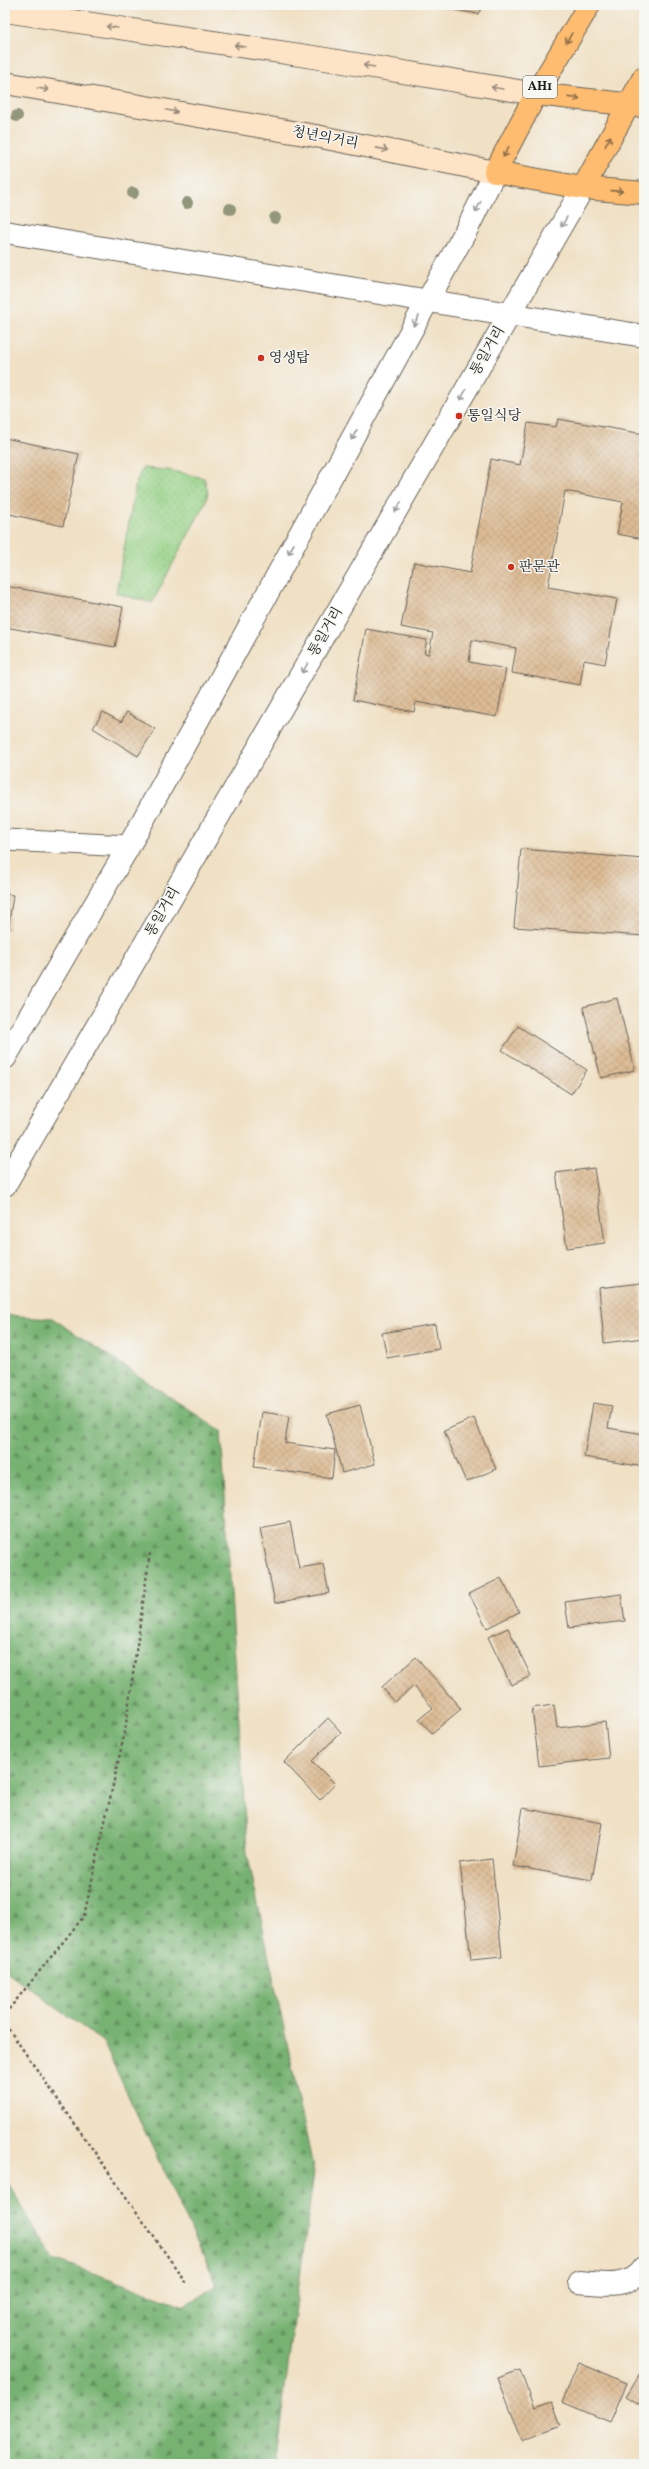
<svg xmlns="http://www.w3.org/2000/svg" width="649" height="2469" viewBox="0 0 649 2469" font-family="Vollkorn,'Noto Serif KR',serif">
<defs>
<pattern id="grass-dots" width="8" height="8" patternUnits="userSpaceOnUse"><rect width="8" height="8" fill="#94d084"/><path d="M2 2h.1M6 6h.1" fill="none" stroke="#7fb271" stroke-width="1.8" stroke-linecap="round"/></pattern>
<pattern id="forest-firs" width="22" height="20" patternUnits="userSpaceOnUse"><rect width="22" height="20" fill="#77b272"/><path d="M5 1l3.5 6h-7zM16 11l3.5 6h-7z" fill="#61905d"/></pattern>
<pattern id="building-cross-hatch" width="8" height="8" patternUnits="userSpaceOnUse"><rect width="8" height="8" fill="#ddbc95"/><path d="M0 0l8 8M0 8l8-8" fill="none" stroke="#bda180"/></pattern>
</defs>
<rect width="100%" height="100%" fill="#f6f6f2"/>
<filter id="ink" filterUnits="userSpaceOnUse"><feTurbulence type="fractalNoise" baseFrequency=".025" numOctaves="2"/><feDisplacementMap in="SourceGraphic" scale="8" xChannelSelector="R" yChannelSelector="G"/><feConvolveMatrix kernelMatrix="1 2 1 2 8 2 1 2 1" color-interpolation-filters="sRGB"/></filter>
<filter id="wash" filterUnits="userSpaceOnUse"><feTurbulence type="fractalNoise" baseFrequency=".012" numOctaves="4" result="noise"/><feDisplacementMap in="SourceGraphic" scale="16" xChannelSelector="R" yChannelSelector="G"/><feGaussianBlur stdDeviation="0.9" result="paint"/><feColorMatrix in="noise" values="0 0 0 0 0 0 0 0 0 0 0 0 0 0 0 0 0 1.4 0 .05"/><feComposite in="paint" operator="in"/></filter>
<g filter="url(#wash)">
<rect width="100%" height="100%" fill="#f0e0c4"/>
<path fill="url(#grass-dots)" stroke="#587650" d="M 142,468 L 168,470 L 204,478 L 208,493 L 205,503 L 152,603 L 116,593 L 136,483 Z"/>
<path fill="url(#forest-firs)" stroke="#4a6747" d="M 5,1315 L 52,1318 L 221,1431 L 247,1852 L 314,2172 L 275,2464 L 5,2464 L 5,2179 L 54,2259 L 185,2306 L 217,2285 L 103,2042 L 5,1970 Z"/>
<g id="blocks">
<path fill="url(#building-cross-hatch)" d="M 428,5 L 484,5 L 478,14 Z
M 558,419 L 644,434 L 644,539 L 617,534 L 623,502 L 565,491 L 548,587 L 617,599 L 605,664 L 584,660 L 580,685 L 512,673 L 516,648 L 472,640 L 469,662 L 506,669 L 497,717 L 416,702 L 414,712 L 353,700 L 366,629 L 427,640 L 424,653 L 429,654 L 433,633 L 401,627 L 414,562 L 470,573 L 491,459 L 520,465 L 528,423 L 556,427 Z
M 5,438 L 79,454 L 63,526 L 5,513 Z
M 5,586 L 123,607 L 115,647 L 5,627 Z
M 103,712 L 121,722 L 127,712 L 155,729 L 138,756 L 93,728 Z
M 521,849 L 644,859 L 644,936 L 514,927 Z
M 5,894 L 13,895 L 8,930 L 5,930 Z
M 617,998 L 635,1070 L 601,1078 L 583,1007 Z
M 518,1026 L 587,1070 L 571,1094 L 502,1050 Z
M 594,1168 L 605,1243 L 567,1248 L 556,1173 Z
M 641,1283 L 644,1338 L 604,1343 L 599,1288 Z
M 435,1324 L 439,1349 L 387,1358 L 382,1333 Z
M 593,1403 L 612,1406 L 608,1428 L 644,1434 L 644,1467 L 584,1457 Z
M 360,1405 L 375,1464 L 342,1473 L 327,1414 Z
M 262,1412 L 289,1416 L 285,1443 L 335,1450 L 332,1478 L 254,1467 Z
M 474,1418 L 496,1469 L 466,1482 L 444,1431 Z
M 290,1522 L 299,1568 L 323,1564 L 329,1593 L 275,1603 L 260,1528 Z
M 501,1578 L 519,1612 L 487,1628 L 469,1594 Z
M 621,1594 L 625,1621 L 569,1628 L 565,1602 Z
M 508,1628 L 531,1676 L 511,1685 L 488,1637 Z
M 416,1657 L 461,1709 L 432,1733 L 419,1719 L 433,1708 L 414,1686 L 395,1702 L 382,1687 Z
M 554,1705 L 557,1728 L 605,1722 L 609,1758 L 539,1766 L 532,1708 Z
M 328,1718 L 341,1732 L 312,1761 L 335,1784 L 320,1800 L 284,1762 Z
M 523,1808 L 602,1823 L 592,1880 L 513,1866 Z
M 492,1859 L 502,1957 L 471,1960 L 460,1863 Z
M 579,2363 L 627,2383 L 610,2422 L 562,2402 Z
M 644,2367 L 644,2407 L 626,2396 Z
M 520,2370 L 534,2408 L 552,2402 L 561,2425 L 522,2440 L 498,2378 Z"/>
</g>
</g>
<g filter="url(#ink)">
<use href="#blocks" fill-opacity="0" stroke="#666157" stroke-width="1"/>
<g fill="none" stroke-linecap="round" stroke-linejoin="round">
<defs>
<path id="service" d="M 5,840 L 129,846"/>
<path id="minor" d="M 5,232 L 644,336
M 5,1058 L 129,846 L 468,227 L 495,172
M 5,1185 L 583,188
M 579,2282 C 601,2284 631,2289 644,2268"/>
<path id="secondary" d="M 5,11 L 313,57 L 536,94
M 5,83 L 316,136 L 495,172"/>
<path id="primary" d="M 589,5 L 536,94 L 495,172 L 583,188 L 644,193
M 536,94 L 642,106
M 583,188 L 644,77"/>
</defs>
<use href="#service" stroke="#666157" stroke-width="23"/>
<use href="#minor" stroke="#666157" stroke-width="24"/>
<use href="#secondary" stroke="#666157" stroke-width="24"/>
<use href="#primary" stroke="#666157" stroke-width="24"/>
<path stroke="#666157" stroke-width="2.5" stroke-dasharray="3 3" stroke-linecap="butt" d="M 5,2014 L 84,1916 L 125,1731 L 150,1552
M 5,2024 L 187,2284"/>
<use href="#service" stroke="#fff" stroke-width="21"/>
<use href="#minor" stroke="#fff" stroke-width="22"/>
<use href="#secondary" stroke="#fee4c6" stroke-width="22"/>
<use href="#primary" stroke="#fdbc70" stroke-width="22"/>
</g>
<g fill="#92977b">
<circle cx="17" cy="116" r="6"/>
<circle cx="133" cy="193" r="6"/>
<circle cx="187" cy="203" r="6"/>
<circle cx="230" cy="209" r="6"/>
<circle cx="275" cy="218" r="6"/>
</g>
<defs><path id="oneway-shaft" d="M-6 0H5M1.5-3L5.5 0L1.5 3" fill="none" stroke-width="1.6" stroke-linecap="round" stroke-linejoin="round"/></defs>
<g stroke="#988a7a">
<use href="#oneway-shaft" transform="translate(112 27) rotate(-171)"/>
<use href="#oneway-shaft" transform="translate(240 46) rotate(-171)"/>
<use href="#oneway-shaft" transform="translate(369 66) rotate(-171)"/>
<use href="#oneway-shaft" transform="translate(497 88) rotate(-171)"/>
<use href="#oneway-shaft" transform="translate(43 89) rotate(10)"/>
<use href="#oneway-shaft" transform="translate(172 111) rotate(10)"/>
<use href="#oneway-shaft" transform="translate(382 149) rotate(11)"/>
</g>
<g stroke="#8c6c46">
<use href="#oneway-shaft" transform="translate(569 38) rotate(121)"/>
<use href="#oneway-shaft" transform="translate(574 98) rotate(6)"/>
<use href="#oneway-shaft" transform="translate(608 141) rotate(-62)"/>
<use href="#oneway-shaft" transform="translate(506 152) rotate(117)"/>
<use href="#oneway-shaft" transform="translate(617 191) rotate(4)"/>
</g>
<g stroke="#999">
<use href="#oneway-shaft" transform="translate(478 207) rotate(117)"/>
<use href="#oneway-shaft" transform="translate(564 222) rotate(120)"/>
<use href="#oneway-shaft" transform="translate(416 321) rotate(119)"/>
<use href="#oneway-shaft" transform="translate(463 395) rotate(120)"/>
<use href="#oneway-shaft" transform="translate(354 435) rotate(119)"/>
<use href="#oneway-shaft" transform="translate(398 507) rotate(120)"/>
<use href="#oneway-shaft" transform="translate(291 549) rotate(119)"/>
<use href="#oneway-shaft" transform="translate(305 668) rotate(120)"/>
</g>
</g>
<g fill="#c8321e" stroke="#f6f6f2" stroke-width="1.5">
<circle cx="261" cy="358" r="4"/>
<circle cx="459" cy="416" r="4"/>
<circle cx="511" cy="567" r="4"/>
</g>
<g text-anchor="middle" dominant-baseline="central" stroke-width="3" stroke-linejoin="round" paint-order="stroke">
<rect fill="#f6f6f2" stroke="#5d5d5c" stroke-width="1" x="523" y="76" width="34" height="22" rx="3"/>
<g font-size="13" font-weight="bold" fill="#1c1c1c">
<text x="540" y="87">AH1</text>
</g>
<g font-size="14" fill="#1c1c1c" stroke="#f6f6f2">
<text transform="translate(325 138) rotate(11)">청년의거리</text>
<text transform="translate(488 351) rotate(-60)">통일거리</text>
<text transform="translate(326 632) rotate(-60)">통일거리</text>
<text transform="translate(163 912) rotate(-60)">통일거리</text>
</g>
<g font-size="14" fill="#1c1c1c" stroke="#f6f6f2" text-anchor="start">
<text x="269" y="358">영생탑</text>
<text x="467" y="416">통일식당</text>
<text x="519" y="567">판문관</text>
</g>
</g>
<rect width="649" height="2469" fill="none" stroke="#f6f6f2" stroke-width="20"/>
</svg>
